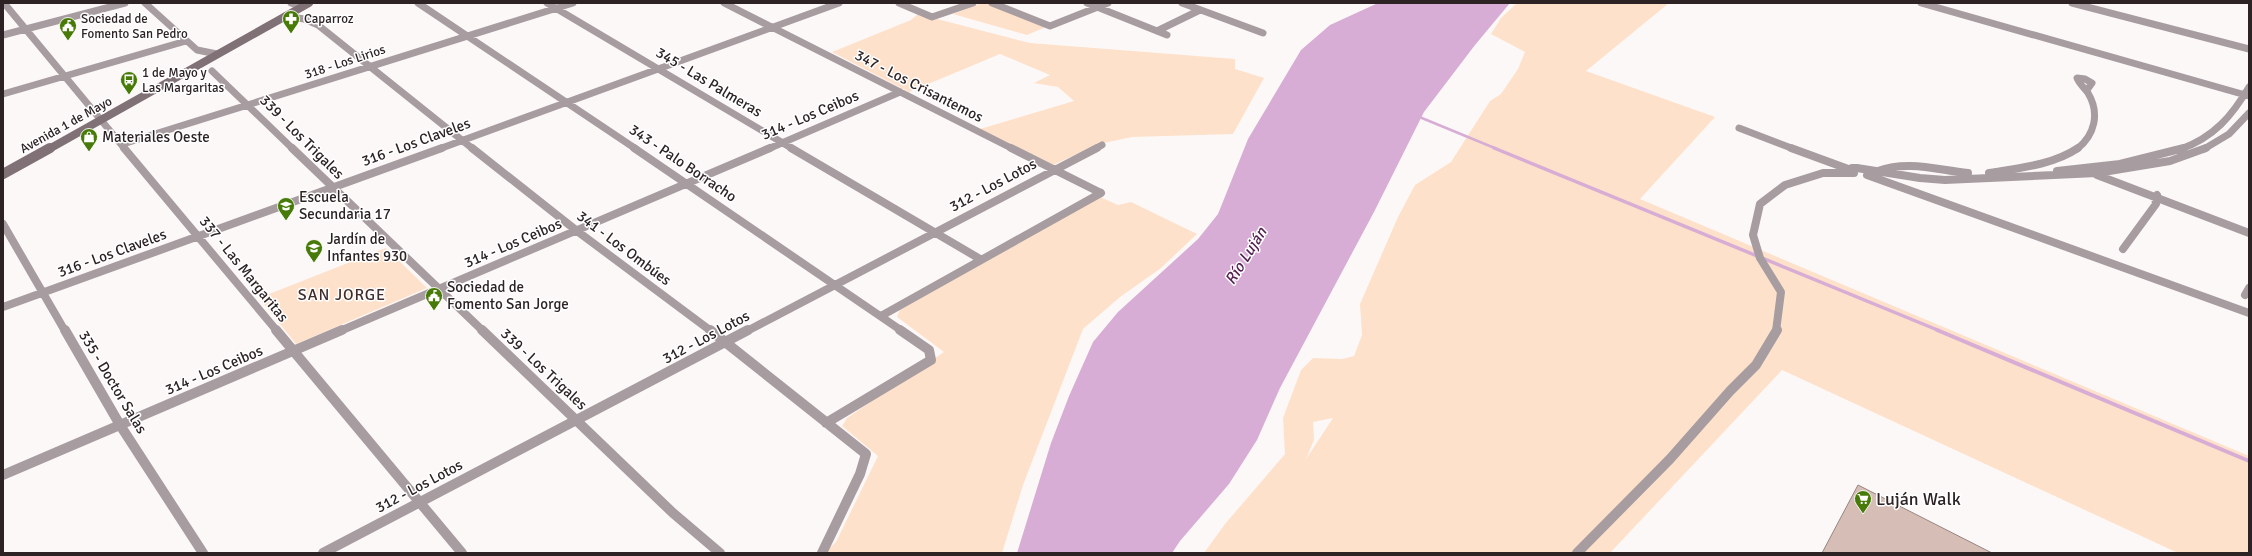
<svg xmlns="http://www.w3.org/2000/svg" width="2252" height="556" viewBox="0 0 2252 556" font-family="Signika,sans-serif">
<rect width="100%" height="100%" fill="#fdf8f8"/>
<path fill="#fee1ca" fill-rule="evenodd" d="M 982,3 L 987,3 L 1046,27 L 1027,35 L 953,14 Z
M 1517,3 L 1669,3 L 1586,71 L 1715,117 L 1640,199 L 2249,456 L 2249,553 L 2178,553 L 1782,370 L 1610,553 L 1204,553 L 1225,524 L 1285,454 L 1283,418 L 1301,370 L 1313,358 L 1342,359 L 1354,356 L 1362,335 L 1360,304 L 1398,217 L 1415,185 L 1451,162 L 1490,101 L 1501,94 L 1518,69 L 1525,52 L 1491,34 L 1501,18 ZM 1333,418 L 1306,459 L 1314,440 L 1313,422 Z
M 918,14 L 1030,43 L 1235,59 L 1235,69 L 1264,78 L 1233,134 L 1132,137 L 1099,144 L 1053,165 L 980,129 L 1074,101 L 1058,87 L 1034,83 L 1050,75 L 1000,54 L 909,92 L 832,52 L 911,20 Z
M 1100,197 L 1118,205 L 1131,202 L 1197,234 L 1161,268 L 1120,297 L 1083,329 L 1023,485 L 1002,553 L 824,553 L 836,542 L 878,456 L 842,426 L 847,418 L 944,352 L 897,317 L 900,309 Z
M 386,248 L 427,288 L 296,344 L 259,298 Z"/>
<path fill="#d8add5" d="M 1378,3 L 1510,3 L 1475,45 L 1424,112 L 1374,212 L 1280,388 L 1257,440 L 1229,484 L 1180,541 L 1172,553 L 1017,553 L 1051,443 L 1069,396 L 1093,342 L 1118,312 L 1198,239 L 1218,214 L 1248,139 L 1301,50 L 1330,25 Z"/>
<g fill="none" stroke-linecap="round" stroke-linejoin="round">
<path stroke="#d8add5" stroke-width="2.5" d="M 1417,116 L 1497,149"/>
<path stroke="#d8add5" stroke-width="3.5" d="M 1494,148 L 1940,331"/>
<path stroke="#d8add5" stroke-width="4" d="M 1937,330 L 2249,461"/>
</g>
<path fill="#d6beb7" stroke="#968580" d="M 1858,485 L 1992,553 L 1822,553 Z"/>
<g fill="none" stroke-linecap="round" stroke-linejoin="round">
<path stroke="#a79da1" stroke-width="7" d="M 4,3 L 125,149
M 145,3 L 197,50 L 217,54
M 291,3 L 302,7
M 418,3 L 636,149
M 547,3 L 793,149
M 724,3 L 1013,149
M 899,3 L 932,17 L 973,3
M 992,3 L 1050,26 L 1108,3
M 1087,3 L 1167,35
M 1182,3 L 1263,33
M 1921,3 L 2249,96
M 2072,3 L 2249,49
M 285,16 L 304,19 L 318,25 L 473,149
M 1157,31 L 1200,10
M 3,35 L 125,3
M 212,71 L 293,149
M 3,94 L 186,41
M 1739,128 L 1794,149
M 123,144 L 573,3
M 439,149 L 839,3
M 768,149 L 900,92
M 1095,149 L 1102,145
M 2077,149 C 2095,135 2100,113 2088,93 C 2085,88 2079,84 2077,78 L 2085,79 L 2092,83 L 2087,90
M 2181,149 C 2214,137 2232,116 2249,87
M 2204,149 L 2229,134 L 2249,113"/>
<path stroke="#a79da1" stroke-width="8" d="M 124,148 L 277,331
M 292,148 L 483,331
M 472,148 L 577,231 L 711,331
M 634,148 L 902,331
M 791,148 L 980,259
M 1011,148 L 1101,193
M 1791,148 L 1851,170
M 1852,171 L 1852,168 L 1857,168 L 1920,178 L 1945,180 L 2097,173 L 2170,161 L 2206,148
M 1878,171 C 1908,160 1937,170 1968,173
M 2057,171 L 2120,164 L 2184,148
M 1989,173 C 2019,168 2053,165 2078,148
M 1867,175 L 2249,313
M 2097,175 L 2249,233
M 3,224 L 65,331
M 2123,249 L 2156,204 L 2155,197 L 2157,195
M 2245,295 L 2249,288
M 3,307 L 442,148
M 881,316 L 1101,193
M 340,331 L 770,148
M 747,331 L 1097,148
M 1776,331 L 1781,292 L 1760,258 L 1753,235 L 1760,204 L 1785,185 L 1823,173 L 1854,173"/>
<path stroke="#a79da1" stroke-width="10" d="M 65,330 L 120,425 L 203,553
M 276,330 L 462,553
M 482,330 L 673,513 L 720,553
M 710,330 L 866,454 L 860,474 L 822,553
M 826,423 L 931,360 L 929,350 L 900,330
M 3,475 L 342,330
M 323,553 L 748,330
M 1577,553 L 1670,459 L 1730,391 L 1756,365 L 1777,330"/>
<path stroke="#807177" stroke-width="8" d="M 49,149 L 309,3"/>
<path stroke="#807177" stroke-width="10" d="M 3,174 L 50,148"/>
</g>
<defs>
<symbol id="pharmacy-pin" viewBox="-11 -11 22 30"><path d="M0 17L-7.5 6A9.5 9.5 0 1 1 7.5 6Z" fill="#477a08" stroke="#fff"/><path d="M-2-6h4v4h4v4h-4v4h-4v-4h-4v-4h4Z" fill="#fff"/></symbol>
<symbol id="civic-pin" viewBox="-11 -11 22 30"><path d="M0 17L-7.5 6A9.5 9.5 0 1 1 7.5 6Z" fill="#477a08" stroke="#fff"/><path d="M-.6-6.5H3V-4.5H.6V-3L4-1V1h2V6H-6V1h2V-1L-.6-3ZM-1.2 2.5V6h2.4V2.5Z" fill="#fff"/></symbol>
<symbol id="bus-pin" viewBox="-11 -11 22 30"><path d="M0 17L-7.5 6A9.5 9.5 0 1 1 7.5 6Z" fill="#477a08" stroke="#fff"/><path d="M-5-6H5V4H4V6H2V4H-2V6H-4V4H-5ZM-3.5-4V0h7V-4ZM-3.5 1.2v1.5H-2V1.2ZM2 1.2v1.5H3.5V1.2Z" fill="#fff"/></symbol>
<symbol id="shop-pin" viewBox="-11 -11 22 30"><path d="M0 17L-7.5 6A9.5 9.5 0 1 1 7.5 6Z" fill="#477a08" stroke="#fff"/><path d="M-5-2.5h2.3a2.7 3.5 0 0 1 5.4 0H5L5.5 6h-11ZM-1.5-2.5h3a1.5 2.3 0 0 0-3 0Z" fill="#fff"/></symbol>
<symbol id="school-pin" viewBox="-11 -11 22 30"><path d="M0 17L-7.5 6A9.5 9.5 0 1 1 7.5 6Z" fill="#477a08" stroke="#fff"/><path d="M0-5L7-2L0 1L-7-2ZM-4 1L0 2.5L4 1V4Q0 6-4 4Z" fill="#fff"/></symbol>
<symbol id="supermarket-pin" viewBox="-11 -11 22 30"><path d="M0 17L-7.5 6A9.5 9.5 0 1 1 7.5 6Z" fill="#477a08" stroke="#fff"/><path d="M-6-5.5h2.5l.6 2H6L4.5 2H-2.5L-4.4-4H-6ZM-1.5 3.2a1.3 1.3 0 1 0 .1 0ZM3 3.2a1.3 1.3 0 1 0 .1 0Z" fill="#fff"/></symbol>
</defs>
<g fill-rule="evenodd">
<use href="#pharmacy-pin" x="281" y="9" width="20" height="27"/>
<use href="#civic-pin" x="58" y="16" width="20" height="27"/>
<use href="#bus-pin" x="119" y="70" width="20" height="27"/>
<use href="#shop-pin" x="79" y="127" width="20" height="27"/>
<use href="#school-pin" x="276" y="196" width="20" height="27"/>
<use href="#school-pin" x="304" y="238" width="20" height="27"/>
<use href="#civic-pin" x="424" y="286" width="20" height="27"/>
<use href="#supermarket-pin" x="1853" y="489" width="20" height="27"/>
</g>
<g text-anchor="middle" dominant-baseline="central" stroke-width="3" stroke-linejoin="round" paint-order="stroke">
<g font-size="13" fill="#2d2324" stroke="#fff" text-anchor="start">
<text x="81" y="19">Sociedad de<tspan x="81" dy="15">Fomento San Pedro</tspan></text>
<text x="304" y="19">Caparroz</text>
<text x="142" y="73">1 de Mayo y<tspan x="142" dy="15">Las Margaritas</tspan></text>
</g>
<g font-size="13" fill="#2d2324" stroke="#fff">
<text transform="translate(345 62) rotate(-18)">318 - Los Lirios</text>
<text transform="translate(66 125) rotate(-29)">Avenida 1 de Mayo</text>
</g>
<g font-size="15" fill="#2d2324" stroke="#fff">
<text transform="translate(709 82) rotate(31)">345 - Las Palmeras</text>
<text transform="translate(919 86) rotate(27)">347 - Los Crisantemos</text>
<text transform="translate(810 115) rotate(-23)">314 - Los Ceibos</text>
<text transform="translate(302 137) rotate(45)">339 - Los Trigales</text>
<text transform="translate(416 142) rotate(-20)">316 - Los Claveles</text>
<text transform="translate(683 163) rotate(34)">343 - Palo Borracho</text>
<text transform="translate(993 185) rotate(-28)">312 - Los Lotos</text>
<text transform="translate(513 243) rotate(-23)">314 - Los Ceibos</text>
<text transform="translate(624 248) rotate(37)">341 - Los Ombúes</text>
<text transform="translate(112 253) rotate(-20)">316 - Los Claveles</text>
<text transform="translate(244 269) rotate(51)">337 - Las Margaritas</text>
<text transform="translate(706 337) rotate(-28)">312 - Los Lotos</text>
<text transform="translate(544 369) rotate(43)">339 - Los Trigales</text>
<text transform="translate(214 370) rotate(-23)">314 - Los Ceibos</text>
<text transform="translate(113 382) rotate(59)">335 - Doctor Salas</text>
<text transform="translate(419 486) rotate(-28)">312 - Los Lotos</text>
</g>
<g font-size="15" fill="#2d2324" stroke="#fff" text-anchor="start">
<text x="102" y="137">Materiales Oeste</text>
<text x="299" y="197">Escuela<tspan x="299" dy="17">Secundaria 17</tspan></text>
<text x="327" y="239">Jardín de<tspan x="327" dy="17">Infantes 930</tspan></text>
<text x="447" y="287">Sociedad de<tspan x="447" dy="17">Fomento San Jorge</tspan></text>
</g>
<g font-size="16" font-style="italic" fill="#552254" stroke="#fff">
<text transform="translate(1246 256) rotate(-58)">Río Luján</text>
</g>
<g font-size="16" letter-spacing="1" fill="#402c2d" stroke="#fff">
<text x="342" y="295">SAN JORGE</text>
</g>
<g font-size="18" fill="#2d2324" stroke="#fff" text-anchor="start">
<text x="1876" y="499">Luján Walk</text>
</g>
</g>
<rect width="2252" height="556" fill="none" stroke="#2d2324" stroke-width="8"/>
</svg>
